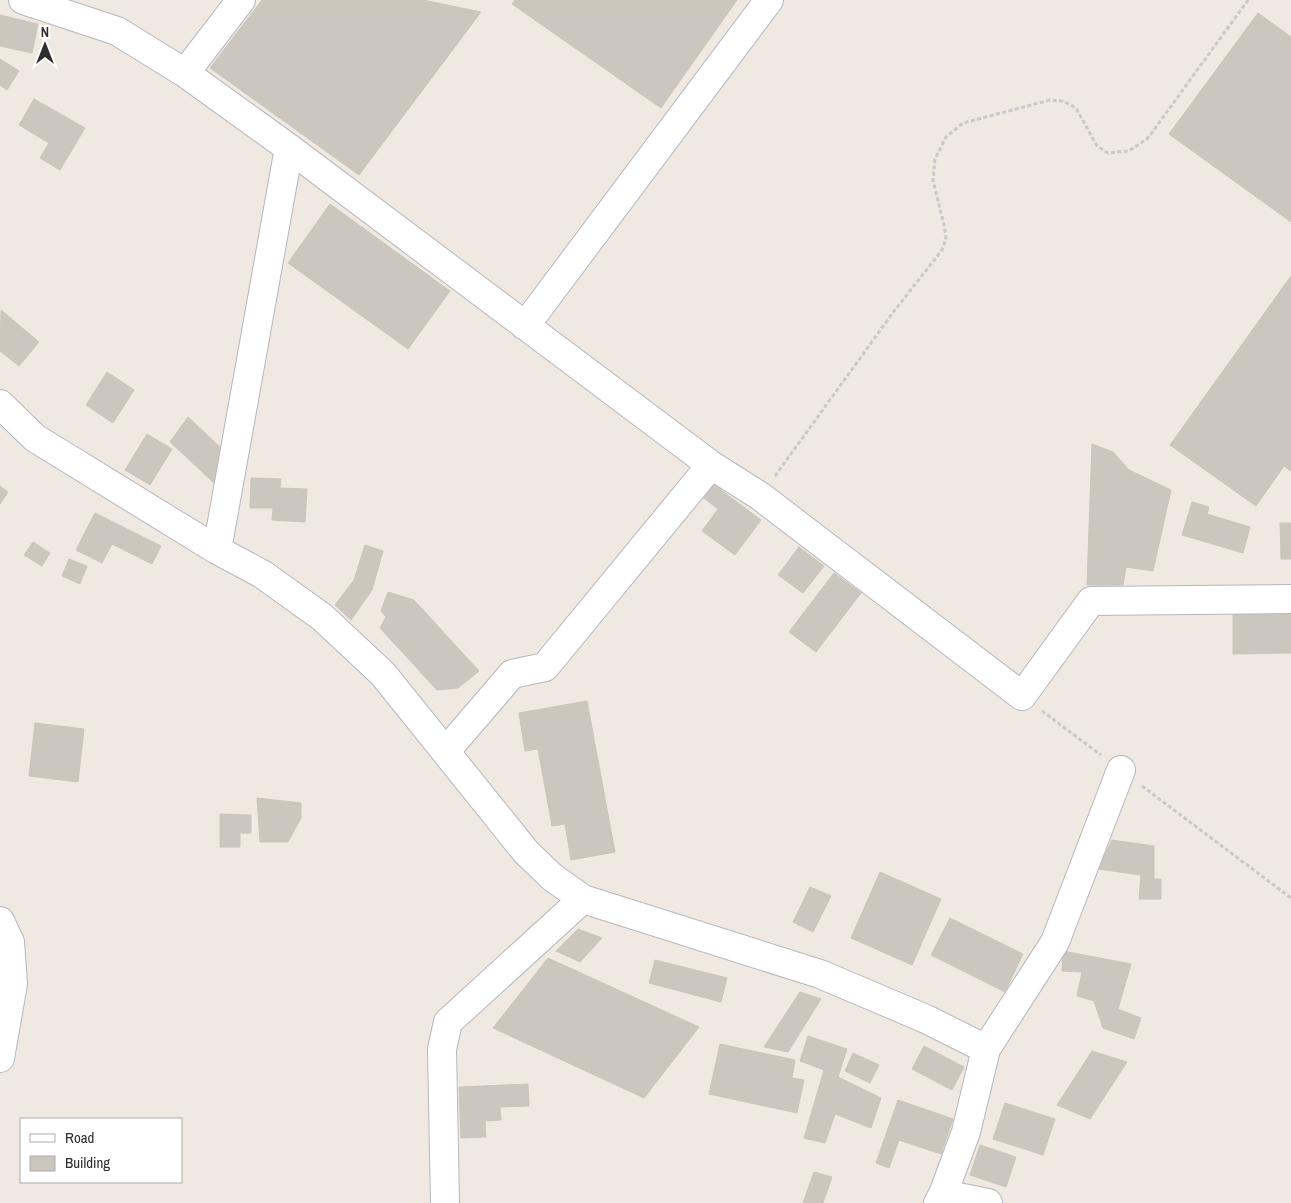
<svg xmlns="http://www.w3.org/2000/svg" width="1291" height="1203" viewBox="0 0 1291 1203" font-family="'Archivo Narrow',sans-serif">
<rect width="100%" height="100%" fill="#efe9e1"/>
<path fill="#cbc7bf" stroke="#cbc5ba" d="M 262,0 L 423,0 L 481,12 L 359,175 L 210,68 Z
M 515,0 L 737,0 L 661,108 L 512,4 Z
M 1258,13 L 1291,37 L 1291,222 L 1169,134 Z
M 0,15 L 38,24 L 32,53 L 0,46 Z
M 0,59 L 19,71 L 7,90 L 0,85 Z
M 34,99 L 85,128 L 60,170 L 40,158 L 49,143 L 19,125 Z
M 330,204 L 450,291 L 408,349 L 288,263 Z
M 1291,276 L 1291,471 L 1284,466 L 1256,506 L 1170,445 Z
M 1,310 L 39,342 L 19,366 L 0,351 Z
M 107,372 L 134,390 L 113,423 L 86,405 Z
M 188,417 L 221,448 L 214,483 L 170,442 Z
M 147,434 L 172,449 L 150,485 L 125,470 Z
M 1092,444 L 1113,452 L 1129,470 L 1171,490 L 1153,571 L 1126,567 L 1123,585 L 1087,585 Z
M 251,478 L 281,479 L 280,488 L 307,489 L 305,522 L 272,520 L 273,508 L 250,508 Z
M 710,482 L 761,520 L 735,555 L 702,531 L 718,509 L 700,495 Z
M 0,486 L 8,492 L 0,504 Z
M 1192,502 L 1209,507 L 1207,514 L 1250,527 L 1243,553 L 1182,535 Z
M 95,513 L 161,546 L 152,564 L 112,544 L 102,563 L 76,550 Z
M 1280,523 L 1291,523 L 1291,559 L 1281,559 Z
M 33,542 L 50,553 L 42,566 L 24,555 Z
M 365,545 L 383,551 L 372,590 L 351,620 L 335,605 L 354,580 Z
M 799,547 L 824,566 L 803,593 L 778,575 Z
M 69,559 L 87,566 L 80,584 L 62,576 Z
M 834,573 L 861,593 L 816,652 L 789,632 Z
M 388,592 L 414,600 L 479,671 L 458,688 L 437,690 L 380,628 L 386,617 L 381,611 Z
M 1291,611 L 1291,653 L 1233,654 L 1233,612 Z
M 587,701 L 615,852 L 571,860 L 565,824 L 552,826 L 538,749 L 525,751 L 519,713 Z
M 35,723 L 84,729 L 78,782 L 29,776 Z
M 257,798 L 301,803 L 301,818 L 288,842 L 260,842 Z
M 220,814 L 251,815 L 251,833 L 240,833 L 240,847 L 220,847 Z
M 1112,840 L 1154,846 L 1154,879 L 1161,879 L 1161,899 L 1139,899 L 1141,875 L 1098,869 Z
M 880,872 L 941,899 L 912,965 L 851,938 Z
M 810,887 L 831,896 L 813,932 L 793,922 Z
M 950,918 L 1023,954 L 1005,992 L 931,955 Z
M 578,929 L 602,938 L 580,962 L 556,951 Z
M 1063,951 L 1131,964 L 1118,1009 L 1141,1018 L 1134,1039 L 1103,1028 L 1094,1001 L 1077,996 L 1082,972 L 1062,971 Z
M 548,958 L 699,1027 L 644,1098 L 493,1028 Z
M 655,960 L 727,978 L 721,1002 L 649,983 Z
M 800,992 L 821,999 L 788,1052 L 764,1047 Z
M 808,1036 L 847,1049 L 838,1077 L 881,1098 L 871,1128 L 835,1114 L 825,1143 L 804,1138 L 824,1070 L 800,1061 Z
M 720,1044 L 795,1060 L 792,1078 L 804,1080 L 797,1113 L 709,1094 Z
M 924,1046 L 964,1067 L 952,1090 L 912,1069 Z
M 1092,1051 L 1127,1062 L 1090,1119 L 1057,1105 Z
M 853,1053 L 879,1065 L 870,1083 L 845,1071 Z
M 528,1084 L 529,1106 L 500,1107 L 501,1120 L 485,1121 L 486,1137 L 461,1138 L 459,1087 Z
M 898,1100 L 953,1119 L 941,1154 L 899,1140 L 889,1168 L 876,1163 Z
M 1005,1103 L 1055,1119 L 1043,1155 L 993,1139 Z
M 980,1145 L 1016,1157 L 1006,1187 L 970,1175 Z
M 814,1172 L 832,1177 L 823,1203 L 803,1203 Z"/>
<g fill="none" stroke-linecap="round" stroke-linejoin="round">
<defs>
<path id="minor" d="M 23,0 L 117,31 L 185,73 L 289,148 L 711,465 L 760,496 L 1022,696 L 1091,601 L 1291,599
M 185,73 L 241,0
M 525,326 L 769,0
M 0,404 L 35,438 L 217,550 L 262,574 L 322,617 L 383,674 L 526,852 L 552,877 L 583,899 L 820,974 L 926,1019 L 986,1049
M 217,550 L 289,148
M 446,751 L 512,674 L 545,667 L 711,465
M 0,921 L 10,942 L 13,984 L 0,1058
M 943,1194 L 988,1203
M 445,1203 L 442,1049 L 448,1022 L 583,899
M 938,1203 L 943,1194 L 966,1132 L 986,1049 L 1055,942 L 1121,770"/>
</defs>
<use href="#minor" stroke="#b4b7c1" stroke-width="30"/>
<path stroke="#c9c9c9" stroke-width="3" stroke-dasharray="4 2.5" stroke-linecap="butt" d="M 775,476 L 892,314 L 942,250 L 946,239 L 944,225 L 933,180 L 935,159 L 946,137 L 963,123 L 1050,100 L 1063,101 L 1076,108 L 1097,146 L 1108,153 L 1129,151 L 1148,138 L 1248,0
M 1042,711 L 1101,755
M 1142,786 L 1291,898"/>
<use href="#minor" stroke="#fff" stroke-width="28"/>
</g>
<rect x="20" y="1118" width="162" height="65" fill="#ffffff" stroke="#ababab"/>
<rect x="30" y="1134" width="25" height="8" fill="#ffffff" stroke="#ababab"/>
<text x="65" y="1143" font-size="15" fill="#2e2e2e">Road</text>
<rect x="30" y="1156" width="25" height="15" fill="#cbc7bf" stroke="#ababab"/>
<text x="65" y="1168" font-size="15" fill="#2e2e2e">Building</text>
<g transform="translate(45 45)" stroke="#ffffff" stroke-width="4" paint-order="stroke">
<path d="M0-4L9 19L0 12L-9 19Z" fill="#2e2e2e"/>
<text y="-8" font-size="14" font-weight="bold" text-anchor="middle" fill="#2e2e2e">N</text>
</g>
</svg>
